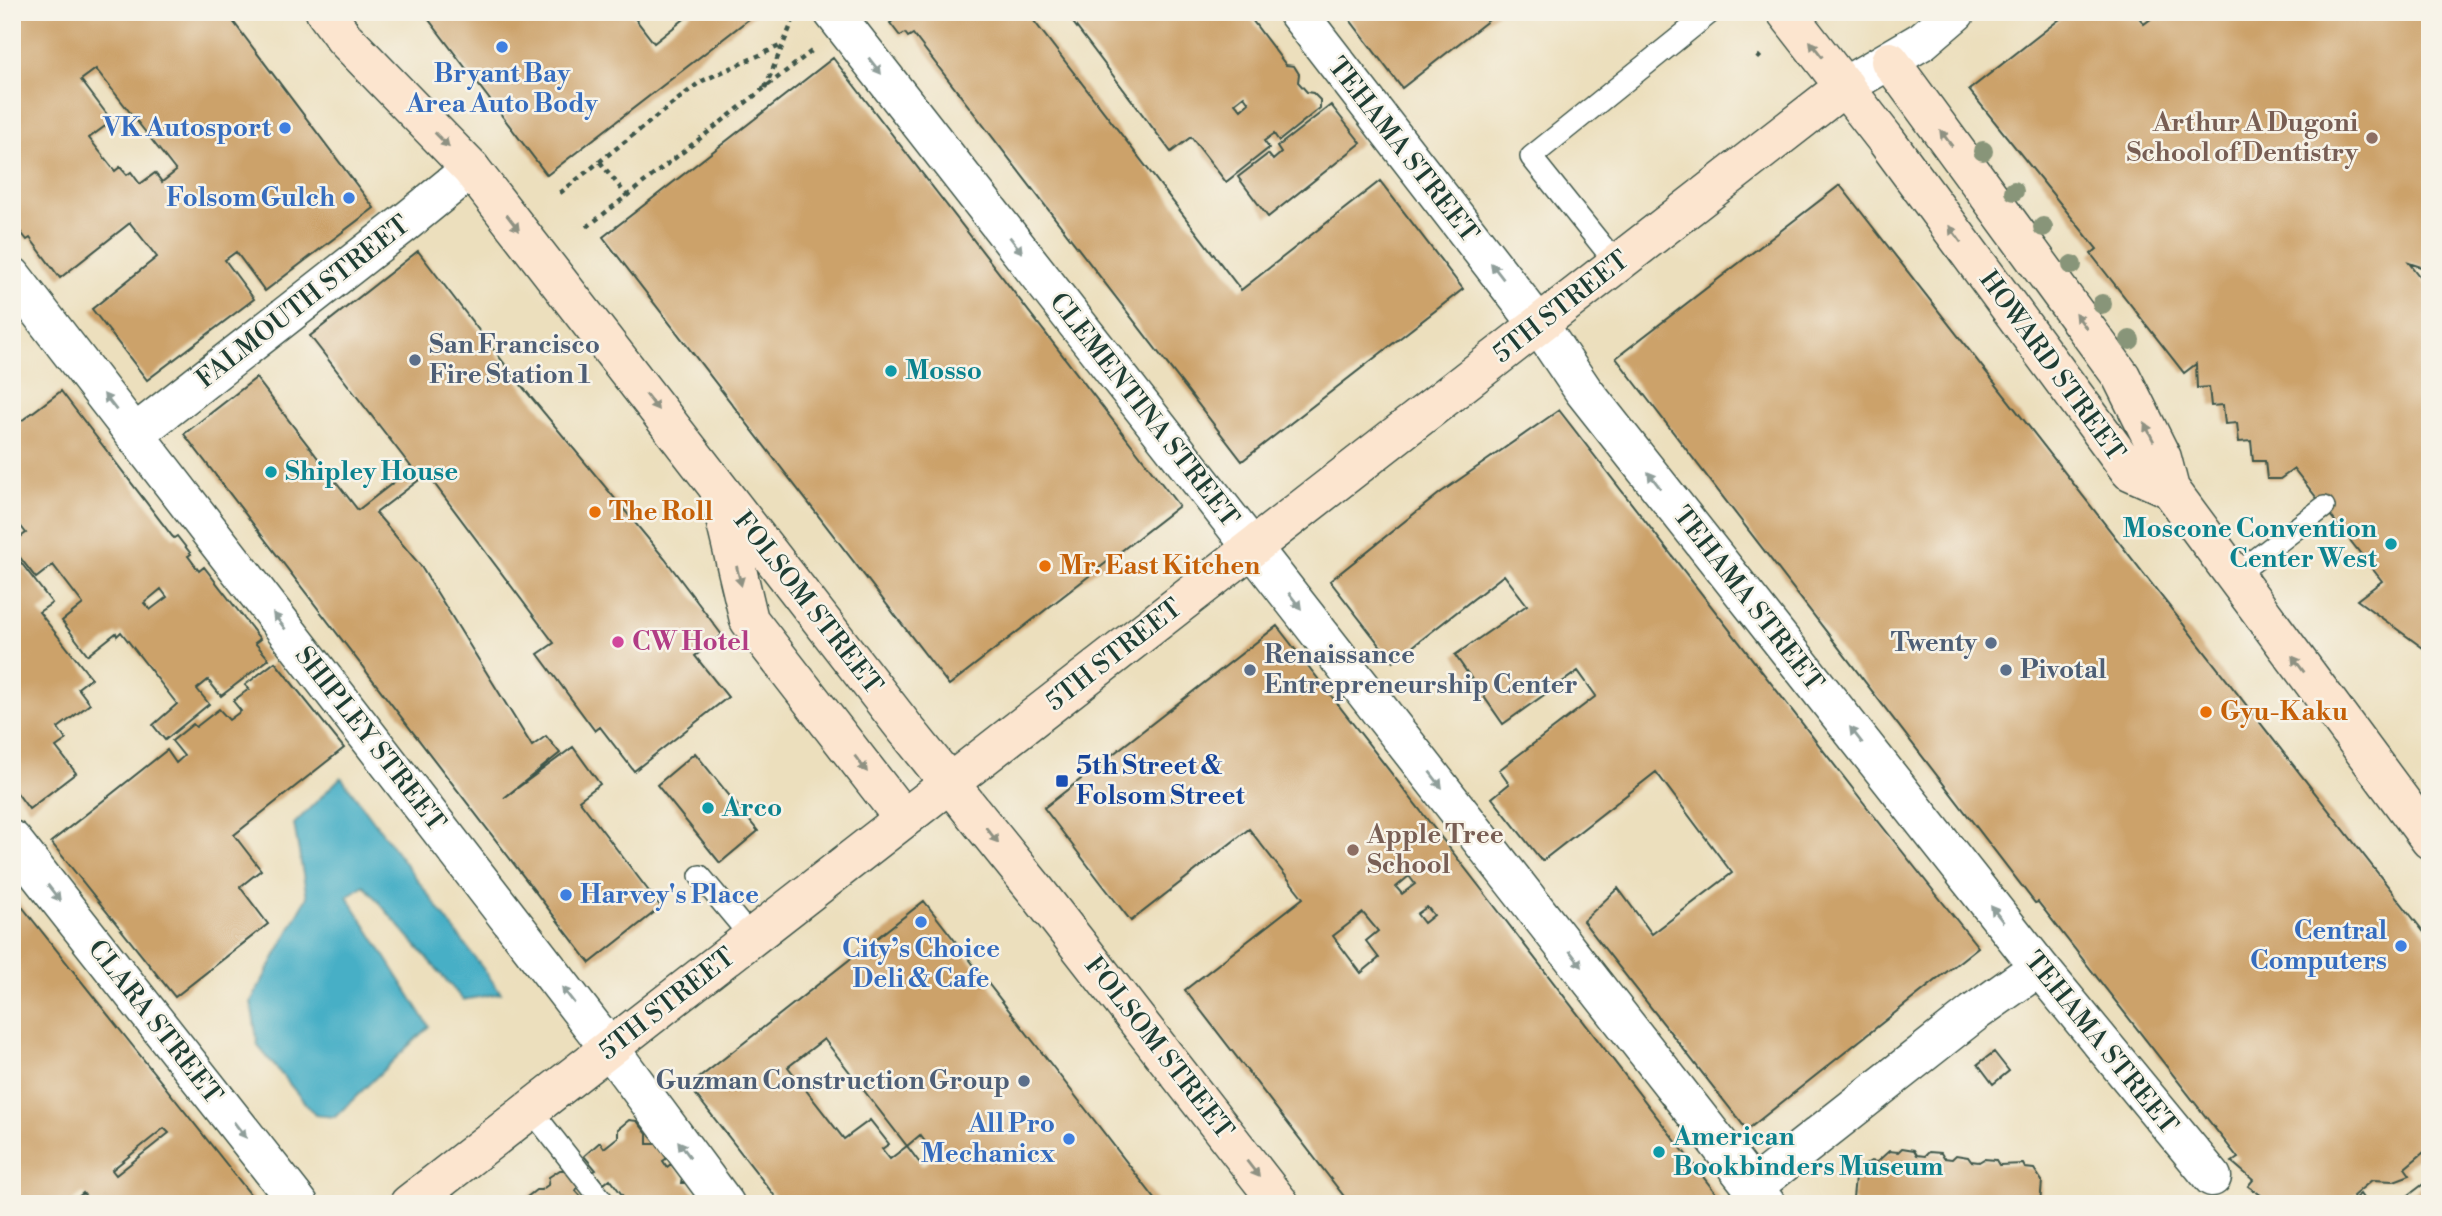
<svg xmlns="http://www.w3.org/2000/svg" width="2442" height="1216" viewBox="0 0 2442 1216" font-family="'Libre Bodoni',serif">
<rect width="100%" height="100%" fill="#f7f3e8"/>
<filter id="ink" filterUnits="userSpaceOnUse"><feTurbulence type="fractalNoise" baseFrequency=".0143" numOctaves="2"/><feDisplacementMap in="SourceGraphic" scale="14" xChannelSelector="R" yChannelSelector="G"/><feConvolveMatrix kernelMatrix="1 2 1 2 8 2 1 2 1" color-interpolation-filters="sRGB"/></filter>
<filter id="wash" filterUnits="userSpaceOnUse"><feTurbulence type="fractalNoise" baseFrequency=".00686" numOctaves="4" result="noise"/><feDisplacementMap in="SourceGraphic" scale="28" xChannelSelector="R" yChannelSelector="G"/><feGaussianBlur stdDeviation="1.57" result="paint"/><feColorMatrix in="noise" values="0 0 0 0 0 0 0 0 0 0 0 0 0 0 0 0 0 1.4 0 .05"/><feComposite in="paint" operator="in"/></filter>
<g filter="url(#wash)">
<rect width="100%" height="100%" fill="#ecdfbd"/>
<path fill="#47afc6" stroke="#33767d" stroke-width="2" d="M 341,777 L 501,993 L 463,1000 L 364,885 L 347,896 L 429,1026 L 335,1117 L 315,1115 L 258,1046 L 251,1002 L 307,897 L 294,824 Z"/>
<g id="blocks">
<path fill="#cca26b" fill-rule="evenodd" d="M 19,12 L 226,12 L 374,208 L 265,291 L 236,252 L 225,260 L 254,299 L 147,380 L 92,309 L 157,257 L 130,223 L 60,278 L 30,238 L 27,240 L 12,221 L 12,22 L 21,15 ZM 96,69 L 176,171 L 162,182 L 155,173 L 140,184 L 131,172 L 127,175 L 120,167 L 115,171 L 89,138 L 112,121 L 81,80 Z
M 423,12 L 630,12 L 654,43 L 693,12 L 758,12 L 547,175 Z
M 888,12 L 1027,12 L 1241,290 L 1380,181 L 1463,289 L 1242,461 L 913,34 L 908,37 L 905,33 L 900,36 L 890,23 L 894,20 Z
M 1065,12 L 1246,12 L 1286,65 L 1294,66 L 1299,74 L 1298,82 L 1307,92 L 1313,93 L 1320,100 L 1320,108 L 1279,141 L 1274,134 L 1264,141 L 1269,148 L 1226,182 L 1191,137 L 1171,152 ZM 1244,96 L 1249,103 L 1241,110 L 1235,103 Z
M 1344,12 L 1499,12 L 1402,88 Z
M 2069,12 L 2135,12 L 2144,24 L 2160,12 L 2430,12 L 2430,270 L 2409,263 L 2430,290 L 2430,653 L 2357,600 L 2382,581 L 2294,469 L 2280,479 L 2267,479 L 2265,461 L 2253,461 L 2251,441 L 2239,442 L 2237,423 L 2225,424 L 2223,405 L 2211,406 L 2209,387 L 2197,388 L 2196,364 L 2184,373 L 2091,254 L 2097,249 L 1969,90 Z
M 833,58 L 1179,506 L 949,685 L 603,237 Z
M 1331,105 L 1361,143 L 1268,217 L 1238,177 L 1268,154 L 1273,160 L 1281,153 L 1277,147 Z
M 1840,185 L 2430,940 L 2430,1147 L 2405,1168 L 2410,1175 L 2394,1181 L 2372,1180 L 2353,1196 L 2354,1199 L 2360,1194 L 2367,1204 L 2271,1204 L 2266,1197 L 2265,1198 L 2248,1186 L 2253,1180 L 2232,1162 L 2238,1158 L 2038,902 L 2035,903 L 1616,358 Z
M 418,251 L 520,384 L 665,559 L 722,635 L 695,656 L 728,697 L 634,771 L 600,727 L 595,731 L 538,654 L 554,643 L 427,474 L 376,513 L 420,565 L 532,746 L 546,736 L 560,753 L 504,798 L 573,747 L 600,784 L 579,800 L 661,907 L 590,963 L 184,434 L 256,378 L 358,510 L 412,468 L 310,336 Z
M 61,391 L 172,536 L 174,538 L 177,536 L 191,554 L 188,556 L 199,571 L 204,567 L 260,639 L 255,643 L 269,659 L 221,696 L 208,680 L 197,689 L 209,704 L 165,740 L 153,725 L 177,704 L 121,632 L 117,636 L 116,633 L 88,655 L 62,621 L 83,604 L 53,565 L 36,578 L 12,547 L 12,543 L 26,533 L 12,515 L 12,428 ZM 161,589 L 167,597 L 150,610 L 144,603 Z
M 1559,410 L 1867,807 L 1978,947 L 1747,1130 L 1583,921 L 1618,888 L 1652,934 L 1732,873 L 1656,772 L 1542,861 L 1492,798 L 1509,784 L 1499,770 L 1596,696 L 1578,671 L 1503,724 L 1455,655 L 1527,605 L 1504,575 L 1393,662 L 1330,581 L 1440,493 Z
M 12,551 L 52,603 L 39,612 L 91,678 L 78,688 L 90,704 L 58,728 L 66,740 L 56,747 L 76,773 L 29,809 L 12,786 Z
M 1277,626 L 1503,917 L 1724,1204 L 1350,1204 L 1185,990 L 1303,898 L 1249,829 L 1131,921 L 1102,884 L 1044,808 ZM 1409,876 L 1415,884 L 1402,894 L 1396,887 ZM 1427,907 L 1434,915 L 1424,923 L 1417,914 ZM 1363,913 L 1378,931 L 1366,941 L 1379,958 L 1361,973 L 1333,936 Z
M 275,662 L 344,748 L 234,835 L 261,870 L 240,887 L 268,924 L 175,997 L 51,842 L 167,750 L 176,763 L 184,756 L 172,741 L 193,724 L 196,727 L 219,709 L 229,720 L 241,711 L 233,701 L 249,689 L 245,685 Z
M 695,753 L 758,831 L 720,863 L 657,785 Z
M 12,894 L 124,1035 L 258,1204 L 92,1204 L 83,1193 L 70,1204 L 12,1204 ZM 164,1128 L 169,1133 L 116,1175 L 112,1170 Z
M 924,901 L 1036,1045 L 1159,1204 L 781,1204 L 689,1086 ZM 824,1039 L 907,1146 L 920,1135 L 936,1156 L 922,1166 L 907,1146 L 890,1159 L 882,1149 L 889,1144 L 870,1120 L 844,1139 L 788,1067 Z
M 1994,1052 L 2009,1071 L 1993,1084 L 1978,1064 Z
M 629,1120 L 637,1121 L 647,1134 L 647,1144 L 656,1144 L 667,1158 L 663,1161 L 667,1167 L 671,1164 L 682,1177 L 681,1183 L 687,1183 L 697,1196 L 692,1201 L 694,1204 L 629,1204 L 610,1179 L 604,1184 L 593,1172 L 596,1170 L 584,1156 L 600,1142 L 604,1148 L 618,1137 L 618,1129 Z
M 1902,1148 L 1914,1150 L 1917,1155 L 1925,1156 L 1929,1152 L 1941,1153 L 1944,1158 L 1952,1159 L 1956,1155 L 1968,1157 L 1971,1161 L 1979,1162 L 1984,1159 L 1996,1160 L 1999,1165 L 2023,1164 L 2025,1168 L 2034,1169 L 2042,1181 L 2040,1204 L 1857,1204 L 1853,1198 L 1855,1177 L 1862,1172 L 1863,1166 L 1871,1161 L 1877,1162 L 1889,1151 L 1898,1152 Z
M 560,1170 L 569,1170 L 579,1182 L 576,1191 L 588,1204 L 527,1204 L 527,1197 L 536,1190 L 541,1190 L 548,1185 L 549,1177 Z
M 2430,1179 L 2430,1204 L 2397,1204 Z"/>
</g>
</g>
<g filter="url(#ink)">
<use href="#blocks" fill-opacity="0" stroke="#3e5549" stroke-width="2"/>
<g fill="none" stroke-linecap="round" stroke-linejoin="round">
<defs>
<path id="service" d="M 1616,263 L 1531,157 L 1711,12
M 2233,577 L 2324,507
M 700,876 L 752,938
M 531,1110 L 605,1204"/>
<path id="minor" d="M 833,12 L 1766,1204
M 1297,12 L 1539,325 L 1583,390 L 2039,967 L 2212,1177
M 12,276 L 610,1049 L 725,1204
M 135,434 L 406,222 L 471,169
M 12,840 L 299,1204
M 1753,1187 L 1974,1013 L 2039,967"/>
<path id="tertiary" d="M 1845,86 L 1922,41 L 1956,12"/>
<path id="secondary" d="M 325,12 L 344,38 L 471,169 L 904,727 L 1034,888 L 1280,1204
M 1786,12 L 1886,140 L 2130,471 L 2170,489 L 2430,840
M 1890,61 L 2121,376 L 2162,458 L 2170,489
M 720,498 L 749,620 L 903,818
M 409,1204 L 1845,86"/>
</defs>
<use href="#service" stroke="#3e5549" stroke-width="24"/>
<use href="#minor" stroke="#3e5549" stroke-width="41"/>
<use href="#tertiary" stroke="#3e5549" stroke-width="41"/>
<use href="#secondary" stroke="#3e5549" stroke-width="41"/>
<path stroke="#3e5549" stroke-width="4.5" stroke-dasharray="5 5" stroke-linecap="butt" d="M 1757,59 L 1762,54
M 765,88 L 794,18
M 600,162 L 627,196
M 560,193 L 700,82 L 782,45
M 587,227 L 813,50"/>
<use href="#service" stroke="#fff" stroke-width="21"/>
<use href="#minor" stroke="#fff" stroke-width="38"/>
<use href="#tertiary" stroke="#fff" stroke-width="38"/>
<use href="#secondary" stroke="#fce5cf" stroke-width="38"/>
</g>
<g fill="#889579">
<circle cx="1983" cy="151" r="10"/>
<circle cx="2014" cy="191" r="10"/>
<circle cx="2043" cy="227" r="10"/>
<circle cx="2072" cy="265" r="10"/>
<circle cx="2102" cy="304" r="10"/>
<circle cx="2130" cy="340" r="10"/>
</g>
<defs><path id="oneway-solid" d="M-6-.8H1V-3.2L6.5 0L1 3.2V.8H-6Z" transform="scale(1.75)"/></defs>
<g fill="#8e9182">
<use href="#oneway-solid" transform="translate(1816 49) rotate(-128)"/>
<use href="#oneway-solid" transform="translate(1946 138) rotate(-127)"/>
<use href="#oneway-solid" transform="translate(442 140) rotate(46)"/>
<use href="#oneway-solid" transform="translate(513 223) rotate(52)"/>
<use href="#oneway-solid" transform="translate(1955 234) rotate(-126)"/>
<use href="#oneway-solid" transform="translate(2081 321) rotate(-126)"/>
<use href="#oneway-solid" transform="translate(652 402) rotate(52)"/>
<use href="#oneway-solid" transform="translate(2149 432) rotate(-117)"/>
<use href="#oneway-solid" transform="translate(739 576) rotate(76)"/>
<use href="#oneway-solid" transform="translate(2298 664) rotate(-127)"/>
<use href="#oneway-solid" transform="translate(861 764) rotate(52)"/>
<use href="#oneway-solid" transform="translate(992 835) rotate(51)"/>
<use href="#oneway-solid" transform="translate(1253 1169) rotate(52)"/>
</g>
<g fill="#8f9e9a">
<use href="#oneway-solid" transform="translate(875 66) rotate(52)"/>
<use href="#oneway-solid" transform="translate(1016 245) rotate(52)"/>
<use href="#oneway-solid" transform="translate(1497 271) rotate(-128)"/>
<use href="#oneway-solid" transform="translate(110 402) rotate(-128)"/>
<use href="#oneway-solid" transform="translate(1654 480) rotate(-128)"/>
<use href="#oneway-solid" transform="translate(1295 601) rotate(52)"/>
<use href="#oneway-solid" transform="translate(279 621) rotate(-128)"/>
<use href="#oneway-solid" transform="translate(1856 735) rotate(-128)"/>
<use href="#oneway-solid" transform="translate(1436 780) rotate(52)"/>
<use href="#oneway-solid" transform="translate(54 893) rotate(52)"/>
<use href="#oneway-solid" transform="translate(1997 914) rotate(-128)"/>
<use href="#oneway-solid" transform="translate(1576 959) rotate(52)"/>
<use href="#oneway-solid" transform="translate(568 995) rotate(-128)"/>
<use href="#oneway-solid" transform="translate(240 1130) rotate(52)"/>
<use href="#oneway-solid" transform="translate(684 1149) rotate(-127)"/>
</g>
</g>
<g fill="#3f7fe0" stroke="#f7f3e8" stroke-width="2.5">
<circle cx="502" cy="47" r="7"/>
<circle cx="285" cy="128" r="7"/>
<circle cx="349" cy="198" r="7"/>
<circle cx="566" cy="895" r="7"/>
<circle cx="921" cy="922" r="7"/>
<circle cx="2401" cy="946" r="7"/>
<circle cx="1069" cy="1139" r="7"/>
</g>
<g fill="#8d6e63" stroke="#f7f3e8" stroke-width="2.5">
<circle cx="2372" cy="138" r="7"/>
<circle cx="1353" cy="850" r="7"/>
</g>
<g fill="#5c6f8a" stroke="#f7f3e8" stroke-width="2.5">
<circle cx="415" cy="360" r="7"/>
<circle cx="1991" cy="643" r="7"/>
<circle cx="1250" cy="670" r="7"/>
<circle cx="2006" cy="670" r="7"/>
<circle cx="1024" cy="1081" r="7"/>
</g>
<g fill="#0f9aa8" stroke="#f7f3e8" stroke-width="2.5">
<circle cx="891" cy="371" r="7"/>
<circle cx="271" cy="472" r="7"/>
<circle cx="2391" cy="544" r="7"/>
<circle cx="708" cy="808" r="7"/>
<circle cx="1659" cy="1152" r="7"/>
</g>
<g fill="#e8710a" stroke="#f7f3e8" stroke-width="2.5">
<circle cx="595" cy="512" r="7"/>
<circle cx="1045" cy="566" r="7"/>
<circle cx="2206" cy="712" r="7"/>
</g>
<circle fill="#d1479c" stroke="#f7f3e8" stroke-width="2.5" cx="618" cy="642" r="7"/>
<rect fill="#1a4fb4" stroke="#f7f3e8" stroke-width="2.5" x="1055" y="774" width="14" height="14" rx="3.5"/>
<g text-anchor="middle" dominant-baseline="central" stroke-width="5" stroke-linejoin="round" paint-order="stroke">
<g font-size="26" font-weight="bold" fill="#366cbe" stroke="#f7f3e8" text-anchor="end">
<text x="502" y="74" text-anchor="middle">Bryant Bay<tspan x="502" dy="30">Area Auto Body</tspan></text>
<text x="271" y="128">VK Autosport</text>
<text x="335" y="198">Folsom Gulch</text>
<text x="580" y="895" text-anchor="start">Harvey's Place</text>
<text x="2387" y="931">Central<tspan x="2387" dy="30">Computers</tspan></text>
<text x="921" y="949" text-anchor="middle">City’s Choice<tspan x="921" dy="30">Deli &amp; Cafe</tspan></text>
<text x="1055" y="1124">All Pro<tspan x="1055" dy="30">Mechanicx</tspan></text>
</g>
<g font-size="26" font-weight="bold" fill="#785e54" stroke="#f7f3e8" text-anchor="end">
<text x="2358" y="123">Arthur A Dugoni<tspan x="2358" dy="30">School of Dentistry</tspan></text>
<text x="1367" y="835" text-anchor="start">Apple Tree<tspan x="1367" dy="30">School</tspan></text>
</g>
<g font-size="26" fill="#1f3d34" stroke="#f7f3e8">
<text transform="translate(1403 150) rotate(52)">TEHAMA STREET</text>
<text transform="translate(303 302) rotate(-38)">FALMOUTH STREET</text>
<text transform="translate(1561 307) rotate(-38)">5TH STREET</text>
<text transform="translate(2052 366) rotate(54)">HOWARD STREET</text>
<text transform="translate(1144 410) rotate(52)">CLEMENTINA STREET</text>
<text transform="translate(1748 599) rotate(52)">TEHAMA STREET</text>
<text transform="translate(808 603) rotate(52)">FOLSOM STREET</text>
<text transform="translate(1114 655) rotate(-38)">5TH STREET</text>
<text transform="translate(370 739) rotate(52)">SHIPLEY STREET</text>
<text transform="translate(667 1004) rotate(-38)">5TH STREET</text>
<text transform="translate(155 1022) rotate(52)">CLARA STREET</text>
<text transform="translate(2101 1043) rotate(51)">TEHAMA STREET</text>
<text transform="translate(1159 1048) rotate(52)">FOLSOM STREET</text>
</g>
<g font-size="26" font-weight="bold" fill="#4e5e75" stroke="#f7f3e8" text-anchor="start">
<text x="429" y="345">San Francisco<tspan x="429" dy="30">Fire Station 1</tspan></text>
<text x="1977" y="643" text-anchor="end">Twenty</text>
<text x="1264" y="655">Renaissance<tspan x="1264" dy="30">Entrepreneurship Center</tspan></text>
<text x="2020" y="670">Pivotal</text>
<text x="1010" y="1081" text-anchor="end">Guzman Construction Group</text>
</g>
<g font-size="26" font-weight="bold" fill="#0d838f" stroke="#f7f3e8" text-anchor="start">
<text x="905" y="371">Mosso</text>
<text x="285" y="472">Shipley House</text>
<text x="2377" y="529" text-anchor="end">Moscone Convention<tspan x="2377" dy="30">Center West</tspan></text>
<text x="722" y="808">Arco</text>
<text x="1673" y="1137">American<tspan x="1673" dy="30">Bookbinders Museum</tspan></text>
</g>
<g font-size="26" font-weight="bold" fill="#c56008" stroke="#f7f3e8" text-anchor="start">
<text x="609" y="512">The Roll</text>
<text x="1059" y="566">Mr. East Kitchen</text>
<text x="2220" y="712">Gyu-Kaku</text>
</g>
<g font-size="26" font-weight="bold" fill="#b23c85" stroke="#f7f3e8" text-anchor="start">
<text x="632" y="642">CW Hotel</text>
</g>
<g font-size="26" font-weight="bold" fill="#164399" stroke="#f7f3e8" text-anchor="start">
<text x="1076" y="766">5th Street &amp;<tspan x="1076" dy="30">Folsom Street</tspan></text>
</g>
</g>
<rect width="2442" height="1216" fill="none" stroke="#f7f3e8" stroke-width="42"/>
</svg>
